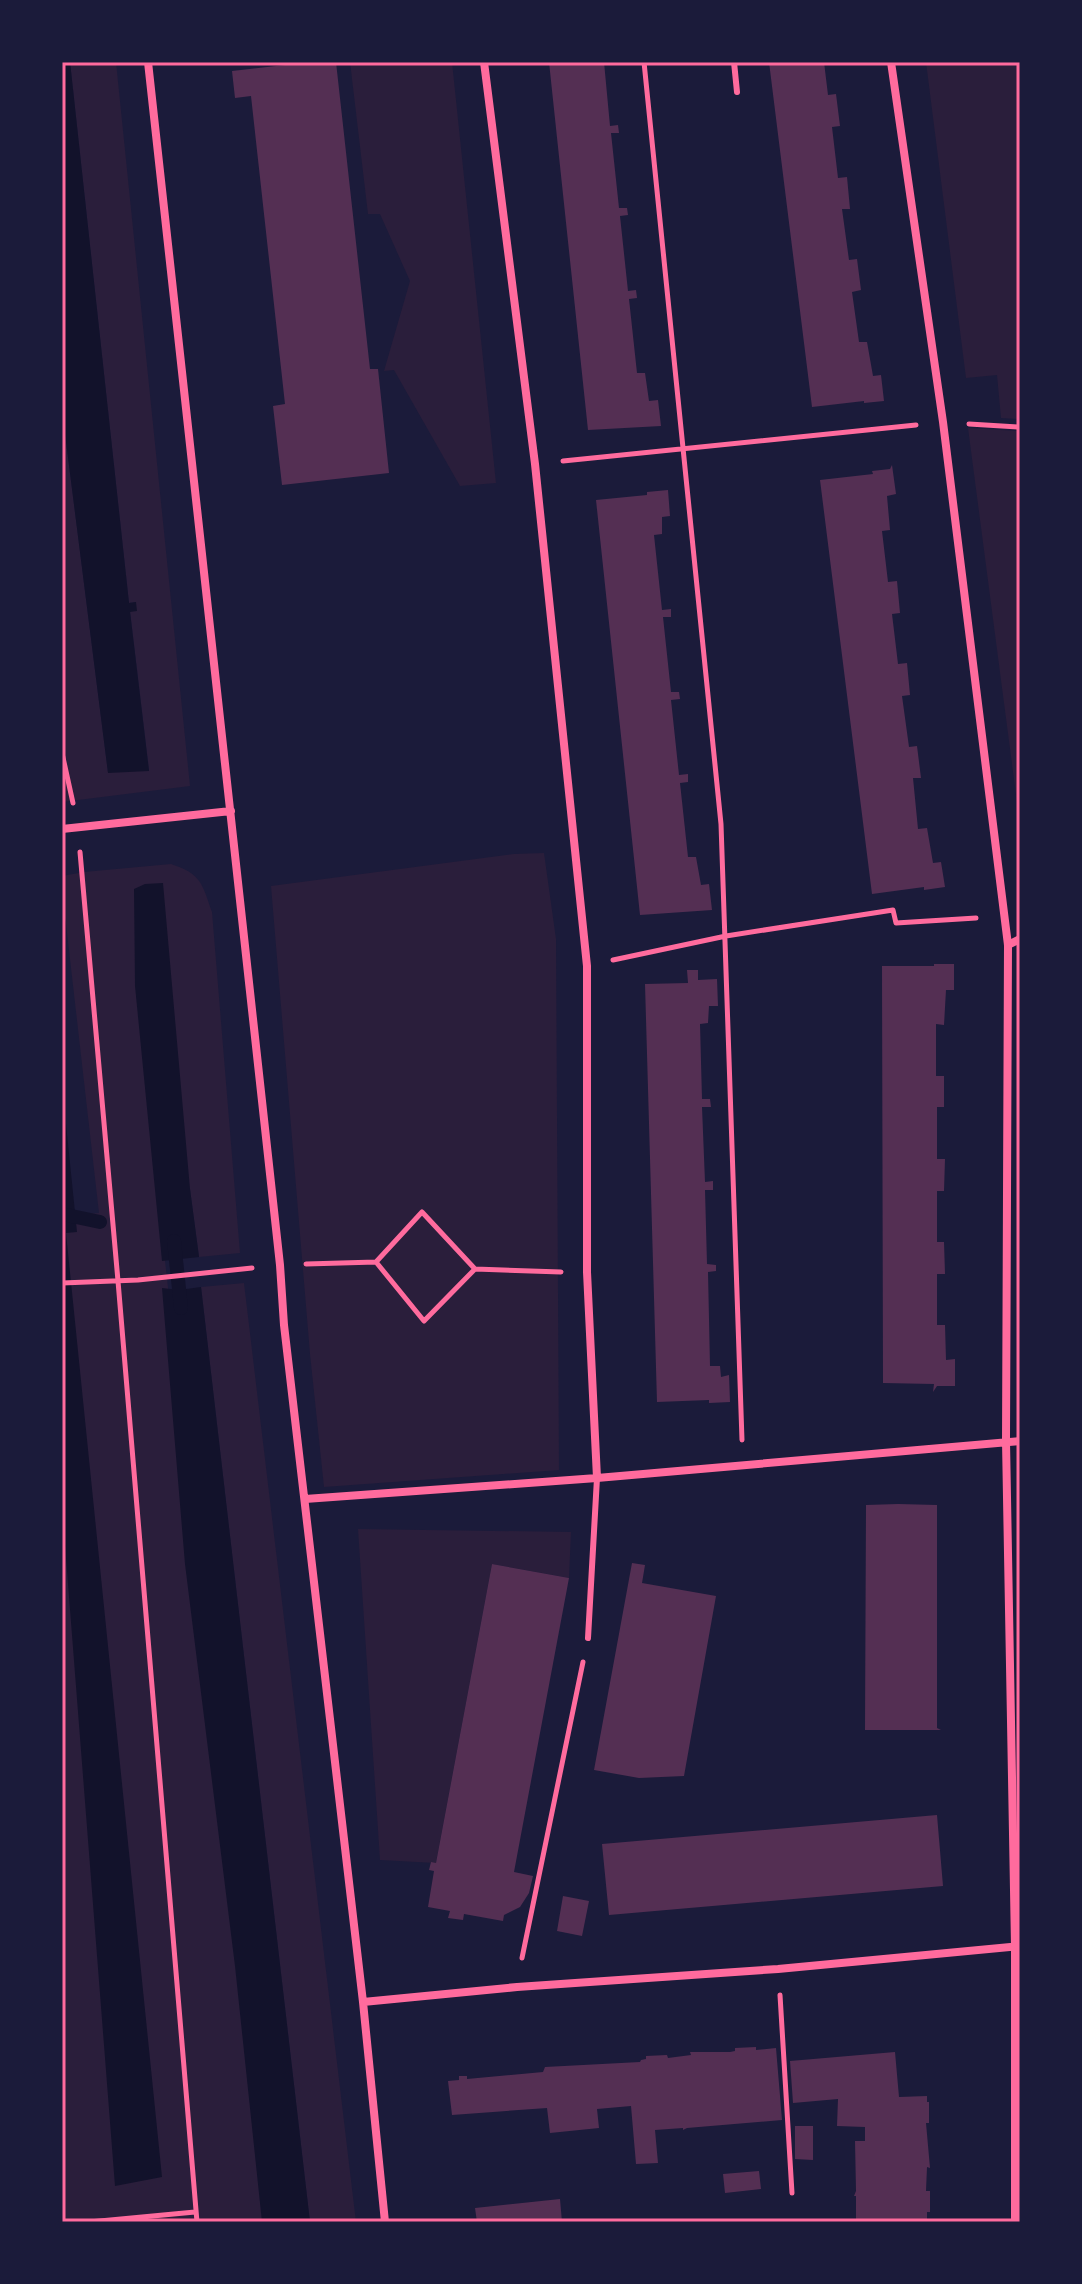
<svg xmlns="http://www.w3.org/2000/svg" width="1082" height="2284" viewBox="0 0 1082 2284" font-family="Montserrat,sans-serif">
<rect width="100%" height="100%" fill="#1b1b3a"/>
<path fill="#2a1e3b" d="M 70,62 L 116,62 L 190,786 L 62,802 L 62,410 L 108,772 L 149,770 L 130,611 L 136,602 L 129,603 Z
M 350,62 L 452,62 L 496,483 L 460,486 L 394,370 L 384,371 L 410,281 L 380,214 L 368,214 Z
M 926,62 L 1020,62 L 1020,419 L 1001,418 L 997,375 L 966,378 Z
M 968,428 L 1020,431 L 1020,825 Z
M 544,853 L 556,939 L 559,1470 L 324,1487 L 310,1354 L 271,886 L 514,854 Z
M 171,864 C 202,874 202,884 212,912 L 240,1253 L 199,1257 L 190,1189 L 159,1208 L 274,2222 L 62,2222 L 62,1217 L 99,1213 L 66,924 L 62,902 L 62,876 L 84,872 Z
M 244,1283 L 356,2222 L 310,2222 L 201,1287 Z
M 358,1529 L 571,1532 L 569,1578 L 492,1564 L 436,1863 L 380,1860 Z"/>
<path fill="#12122b" d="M 62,62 L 70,62 L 129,603 L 136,602 L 137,611 L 130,612 L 149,771 L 108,773 L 62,410 Z
M 163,883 L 190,1189 L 199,1257 L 162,1261 L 135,986 L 134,889 L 145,884 Z
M 62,903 L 66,924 L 66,1124 L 77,1232 L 66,1233 L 162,2177 L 115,2186 L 62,1507 Z
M 201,1287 L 310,2222 L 262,2222 L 235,1966 L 185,1564 L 162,1288 L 179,1290 Z"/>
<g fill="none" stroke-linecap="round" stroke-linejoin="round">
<path stroke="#12122b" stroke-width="14" d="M 62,1214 L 100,1222
M 174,1241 L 181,1308"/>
</g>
<path fill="#542f53" d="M 311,62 L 336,62 L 370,369 L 378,369 L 389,473 L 282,485 L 273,406 L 285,404 L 251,96 L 235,98 L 232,71 Z
M 549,62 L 604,62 L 610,126 L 618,125 L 619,133 L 611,133 L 619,208 L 627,208 L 628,215 L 620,216 L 628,291 L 636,290 L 637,298 L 629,299 L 637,373 L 645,373 L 649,401 L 658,400 L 661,426 L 588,430 Z
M 769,62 L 824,62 L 828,95 L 836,94 L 840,126 L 832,127 L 838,178 L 847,177 L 850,209 L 842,209 L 849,260 L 857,259 L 861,290 L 852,292 L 859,342 L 867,342 L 873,376 L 881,375 L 884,401 L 864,403 L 864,401 L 812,407 Z
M 892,465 L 896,494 L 887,496 L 890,530 L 882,531 L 888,582 L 897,581 L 900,613 L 892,614 L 898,664 L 907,663 L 910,695 L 902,696 L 909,747 L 917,746 L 921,778 L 913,778 L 918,829 L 927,828 L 933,863 L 941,862 L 945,887 L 924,890 L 924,887 L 872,894 L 820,480 L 873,474 L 872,471 L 890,469 Z
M 668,490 L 670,516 L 662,517 L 662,534 L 654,535 L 662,610 L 671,609 L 671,617 L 663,617 L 671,692 L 679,692 L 680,699 L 671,700 L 679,775 L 688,774 L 688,782 L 680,783 L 688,857 L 696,857 L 701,885 L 709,884 L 712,910 L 640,915 L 596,500 L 647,495 L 647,492 Z
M 934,964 L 954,964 L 954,990 L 946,990 L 944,1025 L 936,1024 L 936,1076 L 944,1076 L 944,1107 L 937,1107 L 937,1159 L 945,1159 L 944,1191 L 937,1191 L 937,1242 L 944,1242 L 945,1274 L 937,1274 L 937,1325 L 945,1325 L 946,1360 L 955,1359 L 955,1386 L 937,1386 L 933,1392 L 934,1384 L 883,1383 L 882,966 L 934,966 Z
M 687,970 L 698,970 L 698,980 L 717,979 L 718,1006 L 709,1006 L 708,1023 L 700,1024 L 702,1099 L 710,1099 L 711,1107 L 702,1107 L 705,1182 L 713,1181 L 713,1190 L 705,1190 L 707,1264 L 716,1265 L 716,1271 L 708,1272 L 710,1366 L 720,1366 L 721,1377 L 729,1375 L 730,1402 L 709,1403 L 709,1400 L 657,1402 L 645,984 L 688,983 Z
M 898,1504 L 937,1505 L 937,1728 L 941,1730 L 865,1730 L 866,1505 Z
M 632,1563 L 645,1565 L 642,1583 L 716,1596 L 684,1776 L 639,1778 L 594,1770 Z
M 492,1564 L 569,1578 L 514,1872 L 533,1876 L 529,1893 L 520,1907 L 504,1915 L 503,1921 L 464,1914 L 463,1920 L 448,1918 L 450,1911 L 428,1907 L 434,1871 L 429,1870 L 431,1862 L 436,1863 Z
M 937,1815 L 943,1886 L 609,1915 L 602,1844 Z
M 563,1896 L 589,1901 L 582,1936 L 557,1931 Z
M 756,2047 L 756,2050 L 776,2048 L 782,2120 L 687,2128 L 683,2130 L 683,2128 L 655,2130 L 658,2163 L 636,2164 L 631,2106 L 597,2109 L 599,2128 L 550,2133 L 547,2108 L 452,2115 L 448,2081 L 459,2080 L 459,2076 L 467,2076 L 467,2079 L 543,2072 L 545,2067 L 640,2062 L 641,2060 L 646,2059 L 646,2056 L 667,2055 L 668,2058 L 691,2055 L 690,2052 L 730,2052 L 735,2051 L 735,2048 Z
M 895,2052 L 899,2097 L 927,2096 L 927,2102 L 929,2102 L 929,2123 L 926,2123 L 930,2168 L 927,2167 L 926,2191 L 930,2191 L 930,2212 L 927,2212 L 927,2222 L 856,2222 L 856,2196 L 854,2196 L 856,2191 L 855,2141 L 865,2141 L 865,2127 L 837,2126 L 838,2099 L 793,2103 L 790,2061 Z
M 795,2126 L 813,2126 L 813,2160 L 795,2159 Z
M 759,2171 L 761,2189 L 725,2193 L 723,2174 Z
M 560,2199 L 562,2222 L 477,2222 L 475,2208 Z"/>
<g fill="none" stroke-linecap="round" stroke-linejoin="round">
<path stroke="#ff6b9d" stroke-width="5" d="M 644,62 L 721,824 L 742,1440
M 969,424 L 1020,427
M 563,461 L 916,425
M 62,753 L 73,803
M 80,852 L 118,1281 L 197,2222
M 613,960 L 726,936 L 893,910 L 896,923 L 976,918
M 376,1262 L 422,1212 L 475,1269
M 306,1264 L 376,1262 L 424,1321 L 475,1269 L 561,1272
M 62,1283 L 138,1280 L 252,1268
M 522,1958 L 583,1662
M 780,1995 L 792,2193
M 89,2222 L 195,2212"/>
<path stroke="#ff6b9d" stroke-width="6" d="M 734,62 L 737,92
M 588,1638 L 597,1478"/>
<path stroke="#ff6b9d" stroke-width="8" d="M 148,62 L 280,1265 L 284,1325 L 363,2002 L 385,2222
M 484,62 L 535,464 L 587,966 L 587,1272 L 597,1478
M 891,62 L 943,422 L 1008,945 L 1006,1441 L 1015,1946 L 1015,2222
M 62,829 L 231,811
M 1008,945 L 1020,939
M 305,1499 L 597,1478 L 1020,1441
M 363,2002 L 517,1987 L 778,1969 L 1020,1946"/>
</g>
<rect width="1082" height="2284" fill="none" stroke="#1b1b3a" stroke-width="128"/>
<rect x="64" y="64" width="954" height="2156" fill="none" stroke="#ff6b9d" stroke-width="3"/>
</svg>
